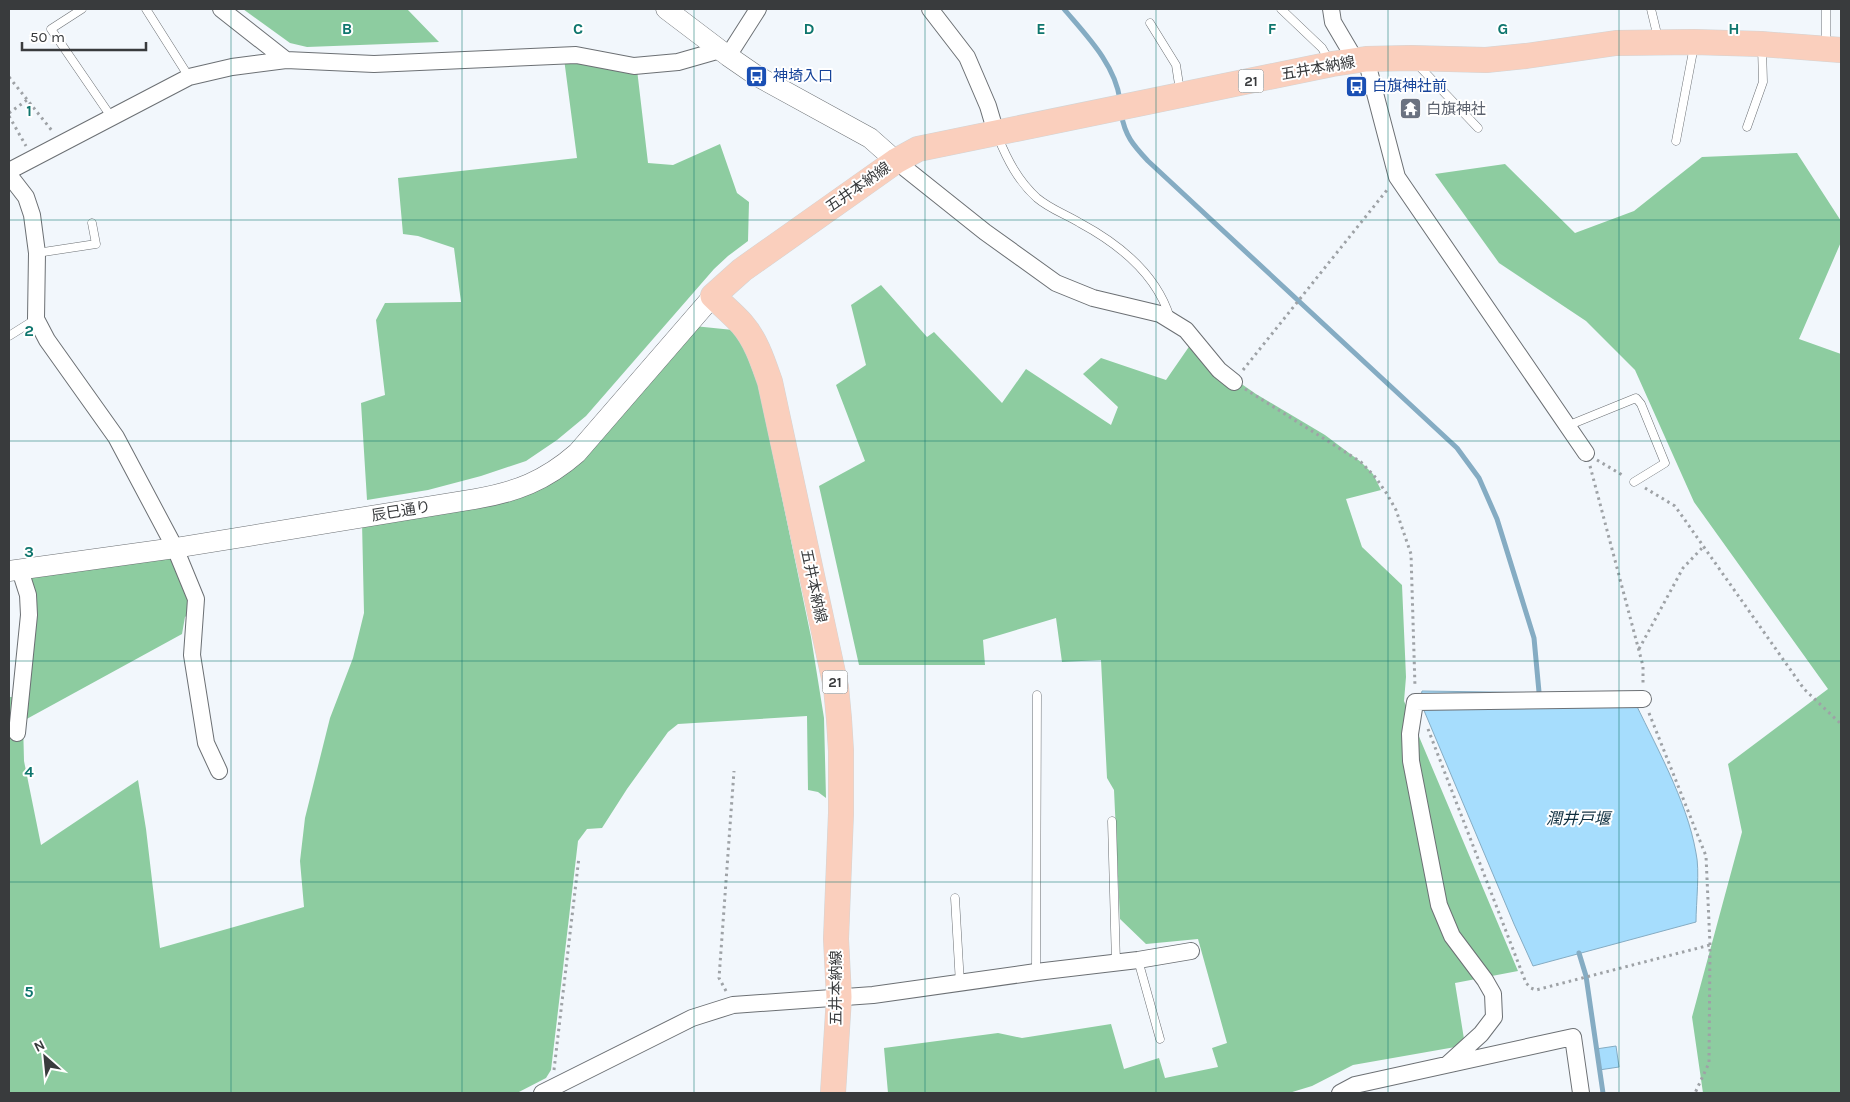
<svg xmlns="http://www.w3.org/2000/svg" width="1850" height="1102" viewBox="0 0 1850 1102" font-family="Karla,'Noto Sans JP',sans-serif">
<rect width="100%" height="100%" fill="#f2f7fc"/>
<path fill="#8dcca0" d="M 243,9 L 407,9 L 439,42 L 307,47 L 290,43 Z
M 563,51 L 636,61 L 648,163 L 673,165 L 720,144 L 737,193 L 749,202 L 748,241 L 728,256 L 714,269 L 586,416 L 557,440 L 526,461 L 481,476 L 428,490 L 367,500 L 361,403 L 385,395 L 376,320 L 385,303 L 461,302 L 454,248 L 418,236 L 403,234 L 398,178 L 577,158 Z
M 1797,153 L 1841,221 L 1841,242 L 1799,339 L 1841,354 L 1841,1093 L 1703,1093 L 1692,1017 L 1742,832 L 1728,764 L 1828,689 L 1694,502 L 1635,370 L 1586,321 L 1499,263 L 1435,174 L 1505,164 L 1575,233 L 1634,211 L 1702,157 Z
M 881,285 L 927,337 L 934,332 L 1002,403 L 1026,369 L 1111,425 L 1118,407 L 1083,374 L 1101,358 L 1166,380 L 1195,338 L 1230,376 L 1256,394 L 1325,435 L 1361,462 L 1373,474 L 1381,490 L 1346,499 L 1362,547 L 1402,585 L 1406,677 L 1404,701 L 1518,971 L 1455,983 L 1464,1039 L 1461,1046 L 1353,1065 L 1312,1086 L 1289,1093 L 888,1093 L 884,1048 L 998,1033 L 1022,1038 L 1111,1024 L 1124,1069 L 1159,1058 L 1165,1078 L 1218,1067 L 1212,1048 L 1227,1043 L 1198,939 L 1146,944 L 1120,919 L 1114,790 L 1107,778 L 1101,660 L 1062,662 L 1056,618 L 983,640 L 985,665 L 859,665 L 819,486 L 865,461 L 836,385 L 866,365 L 851,305 Z
M 694,326 L 733,330 L 743,345 L 759,387 L 811,637 L 824,718 L 826,798 L 818,792 L 808,790 L 807,716 L 678,724 L 668,732 L 627,789 L 602,828 L 587,829 L 578,841 L 551,1070 L 546,1078 L 517,1093 L 9,1093 L 9,697 L 25,697 L 30,576 L 179,553 L 191,612 L 185,617 L 182,634 L 23,721 L 24,761 L 41,845 L 138,780 L 146,829 L 160,948 L 304,907 L 300,861 L 305,818 L 330,718 L 353,658 L 364,613 L 362,522 L 521,495 Z"/>
<path fill="#a6ddfd" stroke="#85acc3" d="M 1422,691 L 1631,694 C 1654,743 1687,800 1696,853 C 1700,870 1696,903 1696,922 L 1533,966 L 1514,924 L 1420,701 Z
M 1616,1046 L 1619,1067 L 1599,1070 L 1596,1049 Z"/>
<g fill="none" stroke-linecap="round" stroke-linejoin="round">
<path stroke="#85acc3" stroke-width="5" d="M 1064,9 C 1086,35 1115,64 1120,100
M 1121,113 C 1125,136 1133,145 1148,161 L 1457,448 L 1479,478 L 1497,519 L 1534,638 L 1539,692
M 1579,953 L 1586,976 L 1603,1093"/>
<defs>
<path id="service" d="M 82,9 L 51,29 L 112,118
M 146,9 L 189,77
M 1281,9 L 1322,48 L 1329,60
M 1651,9 L 1658,38
M 1826,9 L 1826,47
M 1150,23 L 1176,65 L 1180,91
M 1418,65 L 1478,128
M 1747,127 L 1763,82 L 1762,48
M 998,137 C 1007,159 1018,181 1037,198 C 1050,209 1065,214 1080,223 C 1119,244 1157,275 1170,318
M 1676,141 L 1694,46
M 37,253 L 96,244 L 92,223
M 9,336 L 36,319
M 1567,426 L 1636,398 L 1641,404 L 1665,463 L 1634,482
M 1112,821 L 1116,963
M 955,898 L 960,984
M 1138,960 L 1160,1039
M 1036,972 L 1037,695"/>
<path id="minor" d="M 221,9 L 286,60
M 930,9 L 967,57 L 988,106 L 996,133
M 1331,9 L 1333,22 L 1356,61
M 728,56 L 758,9
M 1366,59 L 1397,177 L 1586,453
M 896,161 L 985,232 L 1056,283 L 1093,298 L 1160,314 L 1186,330 L 1219,370 L 1234,382
M 9,171 L 189,77 L 232,67 L 286,60 L 374,64 L 576,55 L 634,66 L 678,62 L 720,50
M 9,175 L 26,197 L 32,215 L 37,253 L 36,319 L 47,340 L 116,437 L 175,548 L 196,599 L 192,655 L 206,743 L 219,771
M 17,733 L 29,615 L 28,595 L 20,570
M 1448,1064 L 1481,1034 L 1494,1017 L 1493,994 L 1485,980 L 1452,936 L 1439,905 L 1411,761 L 1410,734 L 1415,702 L 1643,699
M 542,1093 L 692,1018 L 733,1005 L 873,995 L 1036,972 L 1138,960 L 1191,951
M 1340,1093 L 1355,1085 L 1573,1037 L 1581,1093"/>
<path id="tertiary" d="M 666,9 L 728,56 L 757,76 L 870,138 L 896,161
M 9,571 L 175,548 L 475,499 C 516,492 545,481 577,453 L 713,296"/>
<path id="primary" d="M 833,1093 L 839,997 L 836,939 L 841,813 L 841,751 L 839,719 L 836,687 L 770,382 C 763,362 756,340 742,324 C 733,314 722,305 713,296 L 742,270 L 896,161 L 918,149 L 996,133 L 1332,64 L 1366,59 L 1411,58 L 1486,60 L 1526,56 L 1616,43 L 1694,42 L 1761,44 L 1841,50"/>
</defs>
<use href="#service" stroke="#6c7074" stroke-width="9"/>
<use href="#minor" stroke="#6c7074" stroke-width="18"/>
<use href="#tertiary" stroke="#6c7074" stroke-width="21"/>
<use href="#primary" stroke="#d3d4d4" stroke-width="26"/>
<path stroke="#9ea2a6" stroke-width="3" stroke-dasharray="2.5 4" stroke-linecap="butt" d="M 9,77 L 53,132
M 9,113 L 27,100
M 9,116 L 26,146
M 1243,370 L 1387,190
M 1245,389 L 1361,462 L 1376,478 L 1387,494 L 1396,510 L 1411,554 L 1415,687
M 1597,460 L 1624,476
M 1590,466 L 1643,666 L 1643,685
M 1645,488 L 1675,506 L 1804,689 L 1841,724
M 1639,649 L 1683,568 L 1704,546
M 1649,713 L 1706,856 L 1710,945 L 1709,1063 L 1695,1093
M 1428,729 L 1526,983 L 1531,988 L 1536,990 L 1710,945
M 726,991 L 719,978 L 734,771
M 554,1070 L 579,857"/>
<use href="#service" stroke="#fff" stroke-width="8"/>
<use href="#minor" stroke="#fff" stroke-width="16"/>
<use href="#tertiary" stroke="#fff" stroke-width="20"/>
<use href="#primary" stroke="#facfbd" stroke-width="25"/>
</g>
<path fill="none" stroke="#0f766e" stroke-width="1" stroke-opacity="0.55" d="M 231,9 L 231,1093M 462,9 L 462,1093M 694,9 L 694,1093M 925,9 L 925,1093M 1156,9 L 1156,1093M 1388,9 L 1388,1093M 1619,9 L 1619,1093M 9,220 L 1841,220M 9,441 L 1841,441M 9,661 L 1841,661M 9,882 L 1841,882"/>
<defs>
<symbol id="bus-square" viewBox="-11 -11 22 22"><rect x="-9" y="-9" width="18" height="18" rx="4" fill="#1a4fb4" stroke="#fff"/><path d="M-5-6H5V4H4V6H2V4H-2V6H-4V4H-5ZM-3.5-4V0h7V-4ZM-3.5 1.2v1.5H-2V1.2ZM2 1.2v1.5H3.5V1.2Z" fill="#fff"/></symbol>
<symbol id="temple-square" viewBox="-11 -11 22 22"><rect x="-9" y="-9" width="18" height="18" rx="4" fill="#6b7280" stroke="#fff"/><path d="M0-6L5-2H3V0L6.5 2.5H4V6H1.5V3h-3V6H-4V2.5H-6.5L-3 0V-2H-5Z" fill="#fff"/></symbol>
</defs>
<g fill-rule="evenodd">
<use href="#bus-square" x="744" y="64" width="25" height="25"/>
<use href="#bus-square" x="1344" y="74" width="25" height="25"/>
<use href="#temple-square" x="1398" y="96" width="25" height="25"/>
</g>
<g text-anchor="middle" dominant-baseline="central" stroke-width="4" stroke-linejoin="round" paint-order="stroke">
<g fill="#fff" stroke="#747677" stroke-width="1">
<rect x="1238.5" y="69.5" width="25" height="23" rx="4"/>
<rect x="822.5" y="670.5" width="25" height="23" rx="4"/>
</g>
<g font-size="14" font-weight="bold" fill="#393b3d">
<text x="1251" y="81">21</text>
<text x="835" y="682">21</text>
</g>
<g font-size="15" fill="#393b3d" stroke="#fff">
<text transform="translate(1318 68) rotate(-10)">五井本納線</text>
<text transform="translate(858 187) rotate(-35)">五井本納線</text>
<text transform="translate(401 511) rotate(-9)">辰巳通り</text>
<text transform="translate(814 586) rotate(78)">五井本納線</text>
<text transform="translate(836 988) rotate(-90)">五井本納線</text>
</g>
<g font-size="15" fill="#164399" stroke="#fff" text-anchor="start">
<text x="773" y="76">神埼入口</text>
<text x="1372" y="86">白旗神社前</text>
</g>
<g font-size="15" fill="#5b616d" stroke="#fff" text-anchor="start">
<text x="1426" y="109">白旗神社</text>
</g>
<g font-size="16" font-style="italic" fill="#0e2e3f" stroke="#fff">
<text x="1578" y="818">潤井戸堰</text>
</g>
</g>
<g font-size="16" text-anchor="middle" font-weight="bold" fill="#0f766e" stroke="#fff" stroke-width="4" stroke-linejoin="round" paint-order="stroke">
<text x="347" y="34">B</text>
<text x="578" y="34">C</text>
<text x="809" y="34">D</text>
<text x="1041" y="34">E</text>
<text x="1272" y="34">F</text>
<text x="1503" y="34">G</text>
<text x="1734" y="34">H</text>
<text x="29" y="116">1</text>
<text x="29" y="336">2</text>
<text x="29" y="557">3</text>
<text x="29" y="777">4</text>
<text x="29" y="997">5</text>
</g>
<rect width="1850" height="1102" fill="none" stroke="#393b3d" stroke-width="20"/>
<g transform="translate(45 1057) rotate(333)" stroke="#ffffff" stroke-width="4" paint-order="stroke">
<path d="M0-4L9 19L0 12L-9 19Z" fill="#393b3d"/>
<text y="-8" font-size="14" font-weight="bold" text-anchor="middle" fill="#393b3d">N</text>
</g>
<path d="M22 42v8h124v-8" fill="none" stroke="#393b3d" stroke-width="2.5"/>
<text x="30" y="42" font-size="15" fill="#393b3d" stroke="#ffffff" stroke-width="4" paint-order="stroke">50 m</text>
</svg>
